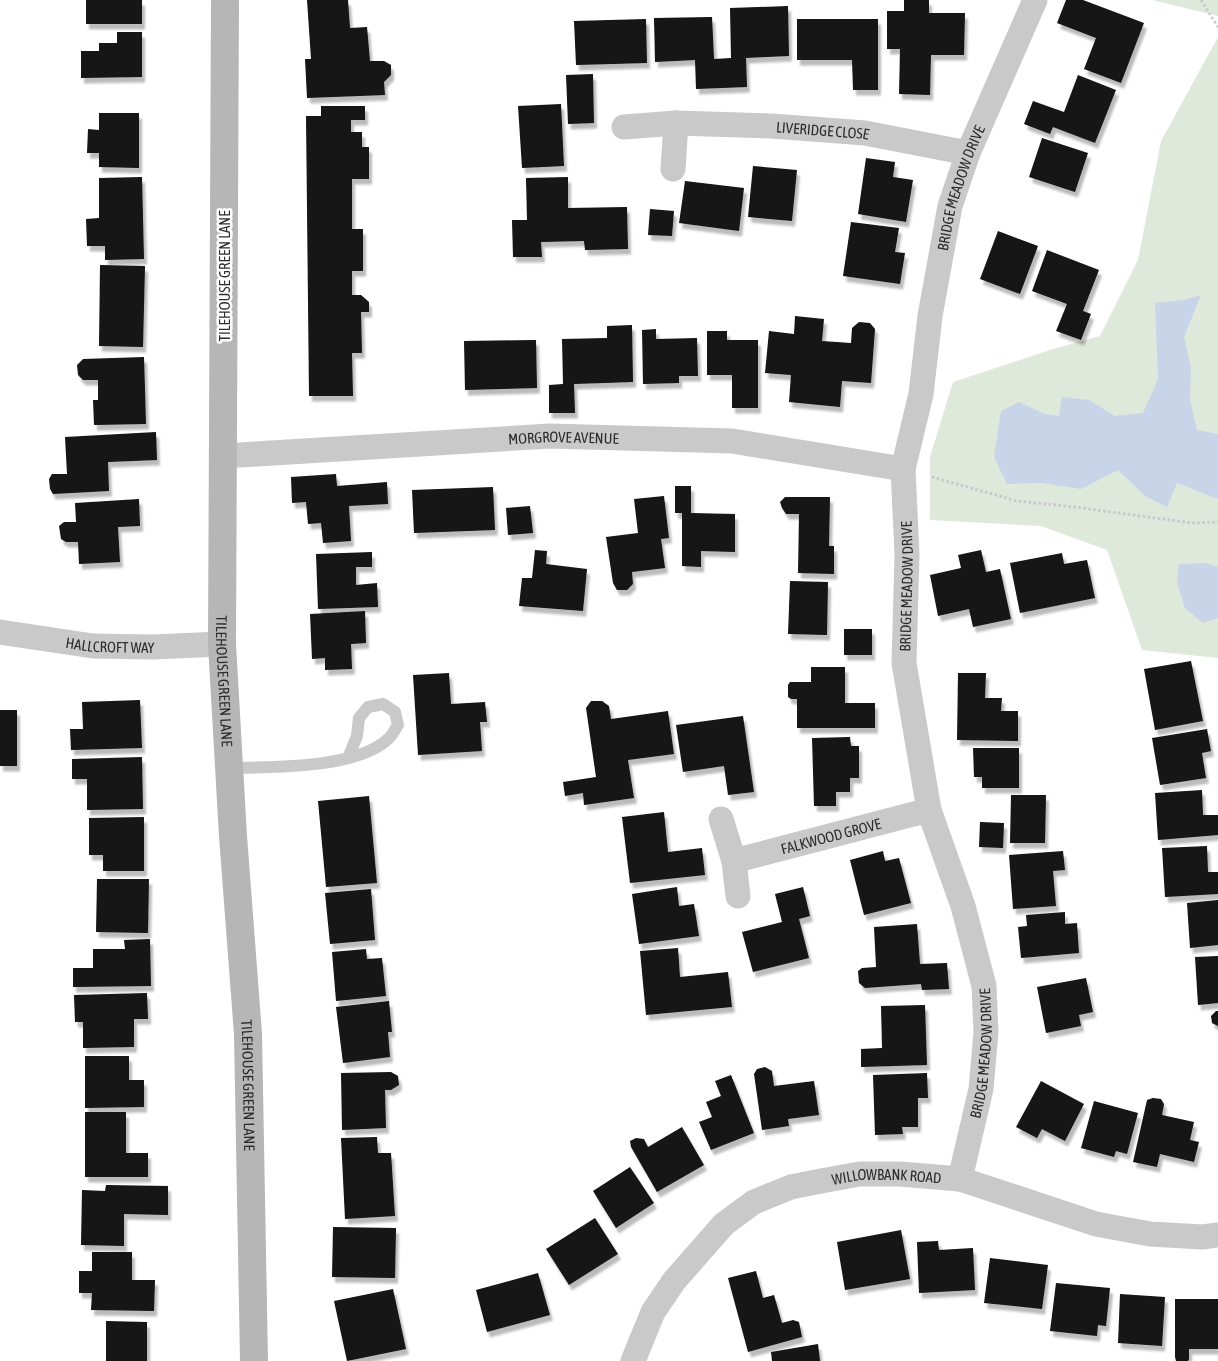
<svg xmlns="http://www.w3.org/2000/svg" width="1218" height="1361" viewBox="0 0 1218 1361" font-family="'Asap Condensed',sans-serif">
<defs>
<filter id="shadow"><feDropShadow dx="3" dy="5.5" stdDeviation="1" flood-color="#0004"/></filter>
</defs>
<rect width="100%" height="100%" fill="#fff"/>
<path fill="#dfe9db" d="M 1152,0 L 1218,0 L 1218,16 Z
M 1218,37 L 1218,658 L 1142,650 L 1107,550 L 1041,526 L 930,520 L 930,457 L 953,382 L 1053,349 L 1100,336 L 1138,260 L 1161,141 Z"/>
<path fill="#c8d4e8" d="M 1201,295 L 1184,337 L 1191,367 L 1190,400 L 1197,430 L 1218,434 L 1218,499 L 1177,483 L 1167,507 L 1145,496 L 1118,470 L 1081,489 L 1042,483 L 1007,484 L 994,457 L 1001,411 L 1019,402 L 1045,414 L 1059,416 L 1062,397 L 1089,400 L 1115,416 L 1143,413 L 1158,379 L 1155,303 L 1183,300 Z
M 1206,563 L 1218,567 L 1218,618 L 1203,623 L 1185,608 L 1177,583 L 1179,564 Z"/>
<path fill="#131313" filter="url(#shadow)" d="M 86,0 L 142,0 L 142,24 L 86,24 Z
M 307,0 L 348,0 L 350,28 L 367,27 L 370,61 L 384,61 L 391,65 L 391,75 L 384,82 L 385,95 L 307,98 L 305,59 L 311,59 Z
M 904,0 L 929,0 L 929,13 L 965,13 L 964,55 L 931,55 L 930,95 L 899,94 L 900,49 L 887,49 L 887,11 L 904,11 Z
M 1066,0 L 1083,0 L 1144,23 L 1121,83 L 1084,69 L 1096,38 L 1057,23 Z
M 788,6 L 789,56 L 746,58 L 747,87 L 696,89 L 695,60 L 655,62 L 654,18 L 712,17 L 714,59 L 731,58 L 730,8 Z
M 646,19 L 647,63 L 576,65 L 574,21 Z
M 797,19 L 878,19 L 878,90 L 853,90 L 852,60 L 797,60 Z
M 117,32 L 142,32 L 142,77 L 81,78 L 81,51 L 99,51 L 99,43 L 117,43 Z
M 593,74 L 594,123 L 568,124 L 566,75 Z
M 1078,75 L 1116,90 L 1095,143 L 1053,127 L 1050,134 L 1024,124 L 1033,101 L 1064,112 Z
M 561,104 L 564,166 L 522,168 L 518,106 Z
M 321,106 L 365,106 L 365,120 L 351,120 L 351,132 L 362,132 L 362,147 L 369,147 L 369,179 L 352,179 L 352,229 L 363,229 L 363,271 L 352,271 L 352,295 L 361,295 L 369,302 L 369,312 L 361,312 L 362,353 L 352,353 L 353,396 L 309,396 L 306,116 L 321,116 Z
M 99,113 L 139,113 L 139,168 L 99,167 L 99,153 L 87,153 L 88,129 L 99,130 Z
M 1042,138 L 1088,153 L 1075,192 L 1029,177 Z
M 866,158 L 895,162 L 893,177 L 913,180 L 906,222 L 858,214 Z
M 753,166 L 797,170 L 792,221 L 748,217 Z
M 142,177 L 144,259 L 105,260 L 105,246 L 87,246 L 86,219 L 99,218 L 99,178 Z
M 568,177 L 568,208 L 627,207 L 628,249 L 585,250 L 584,241 L 541,242 L 542,257 L 513,257 L 512,220 L 527,220 L 526,178 Z
M 685,181 L 744,188 L 739,231 L 679,223 Z
M 650,209 L 674,211 L 672,236 L 648,235 Z
M 851,222 L 899,228 L 895,252 L 905,253 L 900,284 L 843,276 Z
M 998,231 L 1038,246 L 1020,294 L 980,279 Z
M 1047,250 L 1099,270 L 1083,311 L 1091,314 L 1081,340 L 1056,331 L 1067,304 L 1032,291 Z
M 100,265 L 145,266 L 143,347 L 99,346 Z
M 795,316 L 824,319 L 822,341 L 851,343 L 852,328 L 859,322 L 870,323 L 875,329 L 871,383 L 842,381 L 840,407 L 789,402 L 791,375 L 765,373 L 769,331 L 794,334 Z
M 632,325 L 633,382 L 574,384 L 575,413 L 549,413 L 549,385 L 563,384 L 562,339 L 607,338 L 607,326 Z
M 656,329 L 656,339 L 697,338 L 698,376 L 679,376 L 679,383 L 643,384 L 642,330 Z
M 707,331 L 727,331 L 727,340 L 758,340 L 758,408 L 732,408 L 732,375 L 707,375 Z
M 536,340 L 537,388 L 465,390 L 464,341 Z
M 144,357 L 146,424 L 94,425 L 93,400 L 98,400 L 98,380 L 83,380 L 78,375 L 77,365 L 83,359 Z
M 156,432 L 157,460 L 108,462 L 109,491 L 53,494 L 50,489 L 49,479 L 52,474 L 67,474 L 65,437 Z
M 336,474 L 337,486 L 387,482 L 388,504 L 349,506 L 351,541 L 323,543 L 321,523 L 308,524 L 306,502 L 292,503 L 291,477 Z
M 675,486 L 691,486 L 691,513 L 735,514 L 735,552 L 701,551 L 701,567 L 682,566 L 682,513 L 675,513 Z
M 493,487 L 495,530 L 414,533 L 412,490 Z
M 664,496 L 669,538 L 661,539 L 665,568 L 632,572 L 633,584 L 627,590 L 617,590 L 613,583 L 606,537 L 638,533 L 634,499 Z
M 785,497 L 830,497 L 829,546 L 834,546 L 834,574 L 798,573 L 799,514 L 786,514 L 782,508 L 780,502 Z
M 139,499 L 140,526 L 118,527 L 120,562 L 79,564 L 78,542 L 66,542 L 61,539 L 59,526 L 64,522 L 76,522 L 75,503 Z
M 530,506 L 533,533 L 508,535 L 506,508 Z
M 535,550 L 547,551 L 546,564 L 587,569 L 583,611 L 519,606 L 522,578 L 532,578 Z
M 981,550 L 986,572 L 1000,569 L 1011,619 L 973,627 L 969,609 L 938,616 L 930,575 L 961,568 L 958,555 Z
M 372,552 L 372,567 L 356,567 L 356,585 L 377,583 L 378,607 L 318,609 L 316,554 Z
M 1062,553 L 1064,564 L 1087,560 L 1095,598 L 1020,613 L 1010,563 Z
M 790,581 L 828,582 L 827,635 L 788,634 Z
M 365,611 L 366,643 L 351,644 L 352,669 L 325,670 L 325,658 L 312,659 L 310,614 Z
M 844,629 L 872,629 L 872,655 L 844,655 Z
M 1191,661 L 1203,721 L 1155,730 L 1144,669 Z
M 811,667 L 845,667 L 845,703 L 875,703 L 875,728 L 797,728 L 797,699 L 791,699 L 788,697 L 788,685 L 790,682 L 811,682 Z
M 449,673 L 451,704 L 485,702 L 487,722 L 480,722 L 482,751 L 418,755 L 413,675 Z
M 958,673 L 986,673 L 985,698 L 1002,698 L 1001,711 L 1018,711 L 1018,741 L 957,740 Z
M 140,700 L 142,748 L 71,750 L 70,729 L 83,729 L 82,702 Z
M 591,701 L 602,701 L 609,706 L 611,719 L 668,711 L 674,754 L 628,760 L 634,798 L 584,805 L 583,793 L 565,796 L 563,782 L 596,777 L 586,708 Z
M 0,710 L 17,710 L 17,766 L 0,766 Z
M 743,716 L 754,792 L 728,795 L 724,766 L 683,772 L 676,725 Z
M 1207,729 L 1211,751 L 1202,753 L 1206,778 L 1160,785 L 1152,738 Z
M 850,737 L 851,746 L 859,746 L 859,778 L 850,778 L 850,792 L 836,792 L 836,806 L 814,806 L 812,738 Z
M 973,748 L 1019,748 L 1019,788 L 982,788 L 982,777 L 974,777 Z
M 142,757 L 143,809 L 87,810 L 87,779 L 72,779 L 72,759 Z
M 1202,790 L 1203,815 L 1218,815 L 1218,835 L 1158,840 L 1155,793 Z
M 1011,795 L 1046,795 L 1045,843 L 1010,843 Z
M 369,796 L 377,883 L 326,887 L 318,801 Z
M 664,812 L 668,852 L 702,848 L 705,875 L 630,883 L 622,817 Z
M 144,817 L 144,871 L 103,871 L 103,855 L 89,855 L 89,818 Z
M 980,822 L 1004,823 L 1003,848 L 979,847 Z
M 1207,846 L 1208,872 L 1218,872 L 1218,894 L 1165,897 L 1162,848 Z
M 883,851 L 885,861 L 899,858 L 911,903 L 864,915 L 850,860 Z
M 1063,851 L 1065,870 L 1053,871 L 1056,906 L 1013,909 L 1009,855 Z
M 97,879 L 149,879 L 148,933 L 96,932 Z
M 677,887 L 679,906 L 694,904 L 699,936 L 639,944 L 632,894 Z
M 803,887 L 810,916 L 799,919 L 809,958 L 753,972 L 742,932 L 782,922 L 775,894 Z
M 371,889 L 375,940 L 330,944 L 325,893 Z
M 1218,900 L 1218,945 L 1190,948 L 1187,903 Z
M 1065,912 L 1065,924 L 1077,923 L 1079,953 L 1021,958 L 1018,927 L 1027,926 L 1026,915 Z
M 917,924 L 920,964 L 947,963 L 949,989 L 922,990 L 921,984 L 865,988 L 859,983 L 858,971 L 862,968 L 876,967 L 874,927 Z
M 150,939 L 151,986 L 73,987 L 73,968 L 93,968 L 93,949 L 125,949 L 124,940 Z
M 678,948 L 680,977 L 728,972 L 732,1007 L 646,1015 L 640,951 Z
M 366,949 L 367,959 L 382,958 L 386,996 L 336,1001 L 332,952 Z
M 1218,956 L 1218,1003 L 1198,1005 L 1195,957 Z
M 1086,978 L 1093,1012 L 1079,1015 L 1081,1026 L 1046,1033 L 1037,987 Z
M 147,993 L 148,1019 L 134,1019 L 134,1047 L 83,1048 L 83,1022 L 75,1022 L 74,995 Z
M 389,1001 L 392,1032 L 388,1032 L 390,1057 L 343,1063 L 336,1007 Z
M 925,1005 L 927,1065 L 861,1067 L 861,1049 L 882,1048 L 881,1006 Z
M 1216,1011 L 1218,1011 L 1218,1026 L 1212,1023 L 1211,1016 Z
M 85,1056 L 129,1056 L 129,1080 L 144,1080 L 144,1107 L 85,1108 Z
M 765,1067 L 772,1071 L 774,1086 L 814,1081 L 819,1115 L 788,1119 L 789,1126 L 762,1130 L 754,1074 L 757,1069 Z
M 391,1072 L 398,1076 L 399,1085 L 391,1090 L 385,1090 L 386,1128 L 342,1130 L 341,1073 Z
M 927,1073 L 928,1098 L 918,1098 L 918,1127 L 902,1127 L 903,1134 L 875,1135 L 873,1075 Z
M 731,1075 L 754,1133 L 711,1150 L 699,1122 L 712,1117 L 706,1102 L 721,1096 L 715,1081 Z
M 1041,1081 L 1084,1104 L 1065,1141 L 1042,1129 L 1037,1138 L 1016,1127 Z
M 1153,1098 L 1161,1099 L 1164,1104 L 1162,1115 L 1194,1122 L 1190,1140 L 1199,1142 L 1194,1162 L 1160,1154 L 1157,1167 L 1133,1162 L 1147,1100 Z
M 1094,1101 L 1138,1113 L 1127,1154 L 1116,1151 L 1114,1157 L 1081,1148 Z
M 85,1112 L 126,1112 L 126,1153 L 148,1153 L 148,1177 L 85,1177 Z
M 682,1127 L 704,1165 L 657,1192 L 631,1147 L 630,1141 L 636,1138 L 644,1139 L 648,1147 Z
M 377,1137 L 378,1153 L 391,1153 L 395,1216 L 345,1219 L 341,1138 Z
M 630,1167 L 654,1203 L 616,1228 L 593,1191 Z
M 106,1185 L 168,1186 L 168,1215 L 124,1214 L 124,1246 L 81,1245 L 82,1190 L 105,1191 Z
M 595,1218 L 618,1254 L 569,1285 L 546,1249 Z
M 333,1227 L 396,1228 L 395,1278 L 332,1277 Z
M 901,1230 L 910,1279 L 845,1290 L 837,1242 Z
M 938,1241 L 939,1250 L 973,1248 L 975,1290 L 919,1293 L 917,1242 Z
M 92,1252 L 132,1252 L 132,1280 L 155,1280 L 154,1311 L 91,1310 L 92,1293 L 79,1293 L 79,1271 L 92,1271 Z
M 990,1258 L 1048,1265 L 1042,1309 L 984,1303 Z
M 756,1271 L 763,1298 L 774,1295 L 782,1323 L 793,1320 L 799,1322 L 802,1337 L 748,1352 L 728,1278 Z
M 538,1273 L 550,1315 L 487,1332 L 476,1290 Z
M 1056,1283 L 1110,1288 L 1106,1326 L 1098,1325 L 1097,1336 L 1050,1331 Z
M 393,1289 L 406,1349 L 347,1361 L 334,1301 Z
M 1120,1294 L 1165,1297 L 1162,1346 L 1118,1343 Z
M 1175,1299 L 1218,1299 L 1218,1349 L 1189,1349 L 1189,1359 L 1188,1361 L 1176,1361 L 1175,1357 Z
M 106,1321 L 147,1322 L 147,1361 L 106,1361 Z
M 818,1344 L 820,1361 L 772,1361 L 771,1352 Z"/>
<g fill="none" stroke-linecap="round" stroke-linejoin="round">
<path stroke="#c9c9c9" stroke-width="3" stroke-dasharray="2.5 2.5" stroke-linecap="butt" d="M 1201,0 L 1218,27
M 932,477 L 1017,501 L 1074,507 L 1192,523 L 1218,522"/>
<path stroke="#c9c9c9" stroke-width="12" d="M 229,768 C 272,767 358,769 389,738 C 393,735 395,729 398,725 L 395,712 L 383,704 L 368,707 L 359,718 L 357,736 L 348,758"/>
<g stroke="#c9c9c9" stroke-width="25">
<path id="s1" d="M 624,127 L 676,123 L 772,126 L 865,133 L 968,153"/>
<path d="M 673,169 L 676,123"/>
<path id="s2" d="M 223,456 L 550,436 L 732,441 L 903,469"/>
<path id="s3" d="M 0,632 L 93,646 L 152,647 L 222,644"/>
<path d="M 721,819 L 734,861 L 738,896"/>
<path id="s4" d="M 734,861 L 929,810"/>
<path id="s5" d="M 960,1179 L 981,1089 L 986,1032 L 984,986 L 963,906 L 929,810 L 904,663 L 907,554 L 903,469 L 921,394 L 930,316 L 950,206 L 968,153 L 1035,0"/>
<path id="s6" d="M 633,1361 L 653,1312 L 674,1281 L 724,1224 L 754,1202 L 791,1187 L 821,1181 L 860,1174 L 900,1174 L 960,1179 L 1096,1224 L 1150,1234 L 1202,1237 L 1218,1235"/>
</g>
<path stroke="#b6b6b6" stroke-width="28" id="s7" d="M 225,0 L 222,644 L 233,836 L 248,1034 L 254,1361"/>
</g>
<g text-anchor="middle" dominant-baseline="central" stroke-width="5" stroke-linejoin="round" paint-order="stroke">
<g font-size="15" fill="#2c2c2c" stroke="#fff">
<text stroke="none"><textPath href="#s1" startOffset="199">LIVERIDGE CLOSE</textPath></text>
<text stroke="none"><textPath href="#s5" startOffset="1011">BRIDGE MEADOW DRIVE</textPath></text>
<text transform="translate(224 276) rotate(-90)">TILEHOUSE GREEN LANE</text>
<text stroke="none"><textPath href="#s2" startOffset="341">MORGROVE AVENUE</textPath></text>
<text stroke="none"><textPath href="#s5" startOffset="606">BRIDGE MEADOW DRIVE</textPath></text>
<text stroke="none"><textPath href="#s3" startOffset="111">HALLCROFT WAY</textPath></text>
<text stroke="none"><textPath href="#s7" startOffset="681">TILEHOUSE GREEN LANE</textPath></text>
<text stroke="none"><textPath href="#s4" startOffset="100">FALKWOOD GROVE</textPath></text>
<text stroke="none"><textPath href="#s5" startOffset="128">BRIDGE MEADOW DRIVE</textPath></text>
<text stroke="none"><textPath href="#s7" startOffset="1086">TILEHOUSE GREEN LANE</textPath></text>
<text stroke="none"><textPath href="#s6" startOffset="340">WILLOWBANK ROAD</textPath></text>
</g>
</g>
</svg>
